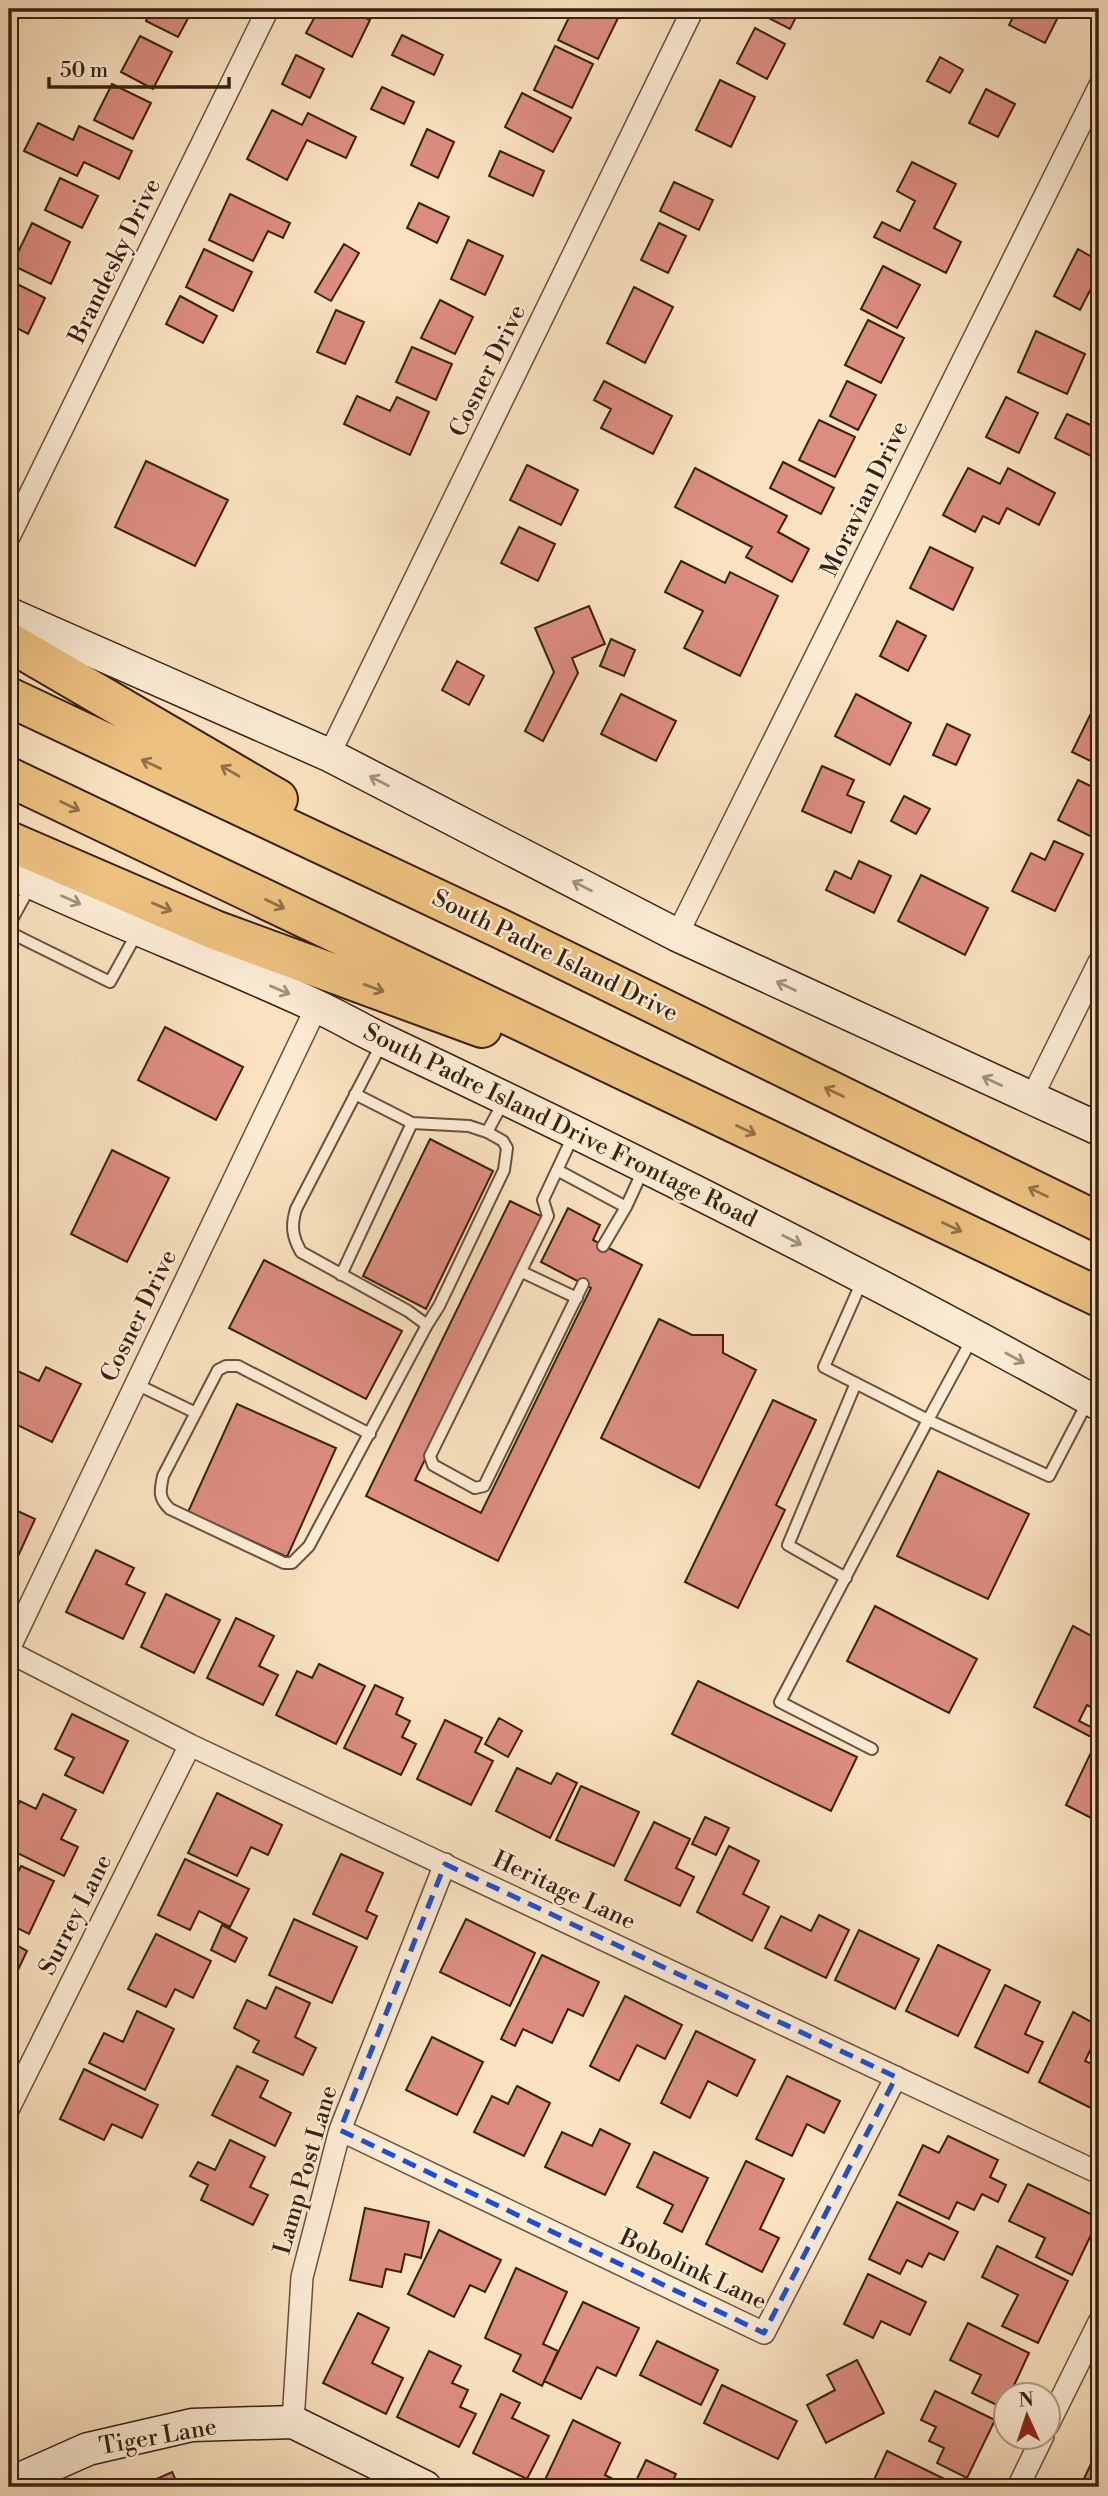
<svg xmlns="http://www.w3.org/2000/svg" width="1108" height="2496" viewBox="0 0 1108 2496" font-family="'Libre Bodoni',serif">
<rect width="100%" height="100%" fill="#fae2c0"/>
<filter id="stains"><feTurbulence type="fractalNoise" baseFrequency=".00286" numOctaves="4"/><feColorMatrix values="0 0 0 0 .2 0 0 0 0 .09 0 0 0 0 .02 0 0 0 .5 -.17"/></filter>
<radialGradient id="worn" r=".72"><stop offset=".6" stop-color="#630" stop-opacity="0"/><stop offset="1" stop-color="#630" stop-opacity=".3"/></radialGradient>
<path fill="#dc8d80" stroke="#392110" stroke-width="2" d="M 152,9 L 193,9 L 178,37 L 146,21 Z
M 319,9 L 348,9 L 370,20 L 352,57 L 306,33 Z
M 573,9 L 605,9 L 619,16 L 598,59 L 558,40 Z
M 764,9 L 800,9 L 790,29 L 761,14 Z
M 1017,9 L 1062,9 L 1045,43 L 1009,25 Z
M 755,28 L 785,44 L 767,79 L 737,63 Z
M 402,35 L 443,55 L 434,75 L 392,55 Z
M 140,36 L 172,52 L 153,89 L 121,72 Z
M 555,46 L 593,64 L 572,108 L 534,90 Z
M 296,55 L 324,69 L 310,98 L 282,84 Z
M 940,57 L 963,70 L 950,93 L 927,81 Z
M 720,80 L 755,97 L 731,147 L 696,130 Z
M 112,84 L 151,103 L 133,139 L 94,120 Z
M 382,87 L 414,102 L 404,124 L 371,109 Z
M 986,89 L 1015,104 L 998,137 L 969,123 Z
M 522,93 L 571,118 L 553,152 L 505,127 Z
M 272,110 L 302,125 L 308,113 L 356,137 L 346,158 L 307,140 L 287,180 L 247,159 Z
M 38,123 L 73,140 L 79,126 L 132,151 L 119,179 L 84,162 L 77,176 L 24,151 Z
M 427,129 L 454,142 L 438,178 L 411,165 Z
M 500,151 L 544,171 L 533,196 L 489,176 Z
M 912,162 L 956,184 L 934,228 L 961,242 L 946,273 L 874,237 L 882,222 L 900,231 L 915,201 L 897,191 Z
M 60,178 L 98,196 L 82,228 L 45,210 Z
M 674,182 L 713,200 L 699,230 L 660,211 Z
M 230,194 L 290,223 L 283,238 L 268,231 L 253,261 L 209,240 Z
M 419,203 L 449,217 L 437,243 L 407,228 Z
M 32,223 L 70,242 L 51,284 L 12,265 Z
M 659,223 L 686,236 L 668,273 L 641,260 Z
M 468,240 L 503,256 L 485,295 L 451,279 Z
M 344,244 L 359,253 L 331,301 L 315,292 Z
M 204,249 L 252,272 L 233,311 L 186,287 Z
M 1078,249 L 1099,261 L 1099,273 L 1080,310 L 1054,296 Z
M 883,266 L 920,285 L 897,328 L 861,309 Z
M 13,282 L 45,298 L 28,334 L 9,324 L 9,291 Z
M 634,287 L 673,307 L 645,363 L 607,343 Z
M 180,296 L 217,316 L 203,343 L 166,324 Z
M 440,300 L 473,317 L 455,354 L 421,338 Z
M 336,310 L 364,322 L 345,364 L 317,352 Z
M 868,320 L 904,338 L 881,383 L 845,365 Z
M 1036,331 L 1085,354 L 1067,394 L 1018,372 Z
M 412,347 L 452,364 L 436,400 L 396,382 Z
M 604,381 L 672,416 L 653,454 L 601,428 L 611,409 L 594,400 Z
M 847,381 L 876,395 L 858,430 L 830,416 Z
M 357,396 L 390,411 L 397,397 L 429,412 L 410,455 L 344,424 Z
M 1006,397 L 1038,413 L 1019,453 L 986,437 Z
M 1067,414 L 1099,429 L 1099,460 L 1055,438 Z
M 819,420 L 855,437 L 835,477 L 799,460 Z
M 146,461 L 228,500 L 195,566 L 115,527 Z
M 783,462 L 834,488 L 821,514 L 770,488 Z
M 527,465 L 578,490 L 561,525 L 510,500 Z
M 695,468 L 787,516 L 778,532 L 809,549 L 792,582 L 746,557 L 752,547 L 675,507 Z
M 968,468 L 1000,484 L 1008,468 L 1055,493 L 1039,525 L 1007,508 L 999,524 L 983,516 L 975,532 L 943,515 Z
M 519,527 L 555,544 L 538,581 L 501,563 Z
M 930,547 L 973,568 L 953,610 L 910,588 Z
M 681,561 L 725,583 L 730,572 L 778,596 L 740,676 L 684,648 L 703,611 L 665,592 Z
M 589,606 L 605,644 L 572,658 L 578,673 L 543,741 L 525,731 L 554,672 L 535,628 Z
M 897,621 L 926,636 L 908,671 L 880,656 Z
M 611,639 L 635,650 L 624,676 L 600,666 Z
M 457,661 L 484,676 L 469,705 L 442,690 Z
M 621,694 L 676,721 L 656,761 L 601,734 Z
M 856,694 L 911,723 L 890,765 L 835,736 Z
M 1099,697 L 1099,765 L 1072,752 Z
M 947,724 L 970,735 L 956,765 L 933,755 Z
M 822,766 L 854,780 L 847,795 L 864,802 L 851,833 L 802,811 Z
M 1078,780 L 1099,790 L 1099,833 L 1096,839 L 1058,820 Z
M 904,796 L 930,809 L 916,834 L 891,821 Z
M 1054,841 L 1083,854 L 1055,911 L 1012,891 L 1031,853 L 1045,860 Z
M 859,861 L 891,876 L 874,913 L 826,890 L 835,871 L 851,879 Z
M 921,875 L 988,908 L 965,955 L 898,921 Z
M 165,1027 L 243,1067 L 216,1120 L 138,1080 Z
M 430,1139 L 493,1171 L 426,1309 L 363,1276 Z
M 112,1150 L 169,1178 L 127,1262 L 71,1234 Z
M 510,1201 L 543,1217 L 415,1480 L 481,1513 L 591,1288 L 541,1262 L 568,1208 L 600,1225 L 593,1240 L 642,1265 L 498,1561 L 366,1496 Z
M 264,1260 L 402,1331 L 366,1399 L 229,1328 Z
M 659,1319 L 692,1335 L 723,1335 L 723,1353 L 756,1370 L 699,1488 L 601,1438 Z
M 9,1367 L 39,1381 L 46,1367 L 81,1384 L 52,1442 L 9,1421 Z
M 773,1400 L 816,1420 L 776,1505 L 785,1510 L 738,1608 L 685,1582 Z
M 237,1404 L 336,1448 L 287,1557 L 188,1512 Z
M 938,1471 L 1029,1514 L 988,1599 L 897,1556 Z
M 9,1507 L 35,1519 L 9,1576 Z
M 96,1550 L 134,1568 L 126,1584 L 145,1593 L 123,1639 L 66,1612 Z
M 166,1594 L 220,1620 L 194,1673 L 141,1647 Z
M 875,1606 L 977,1659 L 949,1713 L 847,1661 Z
M 236,1618 L 274,1636 L 259,1666 L 278,1675 L 263,1705 L 207,1678 Z
M 1073,1626 L 1099,1640 L 1099,1712 L 1087,1705 L 1079,1721 L 1099,1731 L 1099,1822 L 1066,1805 L 1097,1740 L 1034,1707 Z
M 319,1664 L 365,1686 L 336,1744 L 276,1715 L 297,1671 L 312,1678 Z
M 698,1681 L 857,1757 L 831,1811 L 672,1734 Z
M 375,1685 L 403,1698 L 396,1714 L 410,1721 L 402,1737 L 416,1744 L 401,1775 L 344,1748 Z
M 72,1714 L 128,1741 L 103,1793 L 65,1775 L 74,1758 L 55,1749 Z
M 499,1718 L 522,1731 L 508,1757 L 485,1744 Z
M 445,1720 L 482,1738 L 475,1752 L 493,1761 L 471,1805 L 417,1779 Z
M 517,1768 L 551,1784 L 557,1773 L 577,1783 L 550,1838 L 496,1811 Z
M 581,1786 L 639,1812 L 614,1866 L 556,1840 Z
M 217,1793 L 282,1825 L 268,1855 L 251,1847 L 237,1876 L 188,1853 Z
M 43,1794 L 76,1810 L 61,1839 L 78,1847 L 64,1876 L 9,1849 L 9,1824 L 20,1801 L 36,1809 Z
M 705,1817 L 729,1828 L 716,1855 L 692,1844 Z
M 654,1822 L 690,1839 L 676,1868 L 694,1877 L 680,1906 L 625,1880 Z
M 729,1846 L 759,1861 L 743,1894 L 769,1907 L 752,1941 L 697,1912 Z
M 341,1854 L 383,1873 L 366,1911 L 377,1916 L 367,1939 L 313,1914 Z
M 185,1859 L 249,1889 L 230,1927 L 199,1911 L 190,1930 L 158,1915 Z
M 21,1866 L 54,1881 L 29,1934 L 9,1924 L 9,1890 Z
M 819,1915 L 849,1930 L 826,1978 L 765,1948 L 781,1916 L 811,1931 Z
M 294,1919 L 357,1947 L 332,2003 L 269,1975 Z
M 466,1919 L 535,1953 L 510,2006 L 440,1972 Z
M 222,1925 L 247,1938 L 235,1962 L 211,1950 Z
M 859,1930 L 919,1959 L 895,2009 L 835,1980 Z
M 156,1934 L 211,1961 L 193,1998 L 175,1989 L 166,2007 L 128,1989 Z
M 9,1941 L 27,1951 L 9,1989 Z
M 938,1945 L 990,1970 L 958,2036 L 906,2011 Z
M 542,1955 L 599,1982 L 583,2016 L 568,2009 L 552,2043 L 523,2029 L 515,2046 L 501,2039 Z
M 1005,1985 L 1040,2002 L 1025,2034 L 1043,2042 L 1028,2073 L 975,2047 Z
M 276,1987 L 310,2003 L 295,2037 L 316,2048 L 303,2075 L 253,2052 L 259,2041 L 234,2028 L 247,2000 L 266,2009 Z
M 625,1996 L 682,2025 L 665,2059 L 637,2045 L 619,2081 L 590,2066 Z
M 137,2011 L 174,2029 L 145,2090 L 89,2063 L 104,2033 L 123,2042 Z
M 1073,2012 L 1099,2026 L 1099,2032 L 1085,2061 L 1099,2067 L 1099,2105 L 1097,2111 L 1039,2082 Z
M 696,2031 L 755,2060 L 737,2096 L 708,2081 L 690,2118 L 661,2103 Z
M 432,2037 L 483,2062 L 457,2115 L 406,2090 Z
M 237,2066 L 268,2081 L 260,2097 L 291,2113 L 275,2146 L 212,2115 Z
M 84,2069 L 158,2105 L 142,2138 L 112,2124 L 104,2140 L 60,2119 Z
M 787,2076 L 840,2101 L 824,2133 L 807,2124 L 792,2156 L 756,2139 Z
M 517,2086 L 550,2103 L 524,2156 L 474,2132 L 492,2096 L 508,2104 Z
M 600,2129 L 630,2144 L 605,2195 L 545,2167 L 562,2132 L 592,2146 Z
M 948,2136 L 998,2160 L 990,2177 L 1006,2185 L 998,2202 L 982,2194 L 974,2210 L 957,2202 L 949,2219 L 899,2195 L 923,2145 L 939,2153 Z
M 230,2140 L 265,2157 L 250,2187 L 268,2195 L 253,2225 L 201,2200 L 208,2185 L 190,2176 L 198,2162 L 215,2170 Z
M 654,2152 L 708,2178 L 682,2232 L 664,2223 L 673,2205 L 637,2187 Z
M 746,2161 L 784,2179 L 760,2229 L 779,2238 L 762,2272 L 706,2244 Z
M 1028,2184 L 1099,2218 L 1072,2275 L 1036,2257 L 1045,2238 L 1009,2221 Z
M 897,2202 L 958,2232 L 944,2260 L 929,2253 L 922,2267 L 907,2260 L 900,2274 L 869,2259 Z
M 365,2208 L 429,2222 L 421,2258 L 405,2254 L 401,2272 L 386,2269 L 382,2287 L 350,2280 Z
M 439,2230 L 501,2260 L 485,2292 L 470,2285 L 454,2317 L 408,2294 Z
M 997,2246 L 1068,2281 L 1038,2343 L 1002,2326 L 1018,2295 L 982,2277 Z
M 516,2268 L 567,2292 L 543,2344 L 558,2351 L 542,2386 L 513,2371 L 521,2355 L 485,2338 Z
M 868,2274 L 926,2302 L 910,2335 L 881,2321 L 873,2338 L 844,2324 Z
M 583,2302 L 639,2328 L 616,2376 L 597,2367 L 581,2399 L 544,2381 Z
M 358,2313 L 389,2328 L 372,2363 L 403,2378 L 386,2414 L 323,2383 Z
M 968,2323 L 1029,2353 L 1010,2394 L 1006,2394 L 1003,2408 L 972,2393 L 981,2375 L 950,2360 Z
M 657,2341 L 718,2370 L 701,2405 L 640,2375 Z
M 429,2351 L 461,2366 L 452,2383 L 468,2390 L 460,2407 L 476,2414 L 459,2447 L 397,2417 Z
M 857,2360 L 884,2413 L 826,2443 L 807,2405 L 835,2390 L 827,2375 Z
M 722,2385 L 797,2421 L 778,2459 L 704,2423 Z
M 935,2391 L 995,2420 L 967,2478 L 937,2463 L 944,2448 L 929,2441 L 936,2427 L 921,2420 Z
M 501,2394 L 520,2403 L 512,2418 L 549,2436 L 527,2479 L 473,2453 Z
M 573,2420 L 620,2443 L 605,2475 L 621,2483 L 618,2487 L 549,2487 L 543,2484 Z
M 1099,2447 L 1099,2487 L 1080,2487 Z
M 887,2451 L 961,2487 L 884,2487 L 873,2482 Z
M 646,2460 L 676,2474 L 670,2487 L 633,2487 Z
M 172,2472 L 179,2487 L 139,2487 Z"/>
<g fill="none" stroke-linecap="round" stroke-linejoin="round">
<defs>
<path id="lane" d="M 9,925 L 31,885
M 9,932 L 110,982 L 137,933
M 355,1094 L 412,1123 L 469,1126 L 487,1132 L 503,1141 L 507,1148 L 504,1170 L 439,1306 L 427,1325
M 487,1132 L 504,1101
M 574,1134 L 543,1200 L 548,1216 L 430,1456 L 433,1465 L 475,1488 L 484,1486 L 583,1284
M 557,1170 L 626,1207
M 603,1246 L 626,1207 L 644,1168
M 522,1272 L 577,1298
M 341,1275 L 412,1123
M 863,1279 L 824,1367 L 928,1420 L 973,1337
M 136,1384 L 196,1413
M 370,1434 L 238,1366 L 226,1366 L 218,1370 L 163,1476 C 160,1491 158,1498 170,1509 L 284,1563 L 292,1563 L 309,1546 L 427,1325 L 408,1311 L 301,1252 C 292,1236 291,1226 296,1209 L 382,1043
M 846,1578 L 788,1545 L 856,1383
M 872,1749 L 780,1702 L 928,1420 L 1049,1476 L 1088,1401"/>
<path id="street" d="M 9,537 L 268,9
M 329,755 L 693,9
M 677,935 L 1099,87
M 1031,1099 L 1099,962
M 9,1649 L 317,1006
M 9,1652 L 190,1745 L 1099,2173
M 9,2108 L 190,1745
M 340,2130 L 764,2333 L 896,2077
M 293,2422 L 302,2277 L 340,2130 L 445,1864
M 1048,2425 L 1099,2322
M 1018,2487 L 1043,2436"/>
<path id="secondary" d="M 9,614 L 329,755 L 677,935 L 1099,1129
M 9,872 C 110,920 215,959 316,1006 C 340,1017 363,1031 387,1042 C 628,1156 866,1274 1099,1404
M 9,2484 L 88,2449 L 192,2425 L 293,2422 L 425,2487"/>
<path id="highway" d="M 9,642 L 278,799
M 9,697 L 501,929 L 1099,1222
M 9,777 L 1099,1297
M 9,841 L 215,930 L 482,1028"/>
</defs>
<use href="#lane" stroke="#69513c" stroke-width="14"/>
<use href="#street" stroke="#69513c" stroke-width="24"/>
<use href="#secondary" stroke="#392110" stroke-width="35"/>
<use href="#highway" stroke="#392110" stroke-width="42"/>
<use href="#lane" stroke="#fcecd6" stroke-width="10"/>
<use href="#street" stroke="#fcecd6" stroke-width="21"/>
<use href="#secondary" stroke="#fcecd6" stroke-width="32"/>
<use href="#highway" stroke="#edc180" stroke-width="38"/>
</g>
<defs><path id="oneway-shaft" d="M-6 0H5M1.5-3L5.5 0L1.5 3" fill="none" stroke-width="1.6" stroke-linecap="round" stroke-linejoin="round" transform="scale(1.75)"/></defs>
<g stroke="#937148">
<use href="#oneway-shaft" transform="translate(151 764) rotate(-155)"/>
<use href="#oneway-shaft" transform="translate(230 771) rotate(-150)"/>
<use href="#oneway-shaft" transform="translate(70 806) rotate(26)"/>
<use href="#oneway-shaft" transform="translate(275 904) rotate(26)"/>
<use href="#oneway-shaft" transform="translate(162 907) rotate(23)"/>
<use href="#oneway-shaft" transform="translate(374 988) rotate(20)"/>
<use href="#oneway-shaft" transform="translate(834 1092) rotate(-154)"/>
<use href="#oneway-shaft" transform="translate(746 1130) rotate(25)"/>
<use href="#oneway-shaft" transform="translate(1038 1192) rotate(-154)"/>
<use href="#oneway-shaft" transform="translate(952 1227) rotate(25)"/>
</g>
<g stroke="#a4917d">
<use href="#oneway-shaft" transform="translate(379 781) rotate(-153)"/>
<use href="#oneway-shaft" transform="translate(582 886) rotate(-153)"/>
<use href="#oneway-shaft" transform="translate(71 900) rotate(24)"/>
<use href="#oneway-shaft" transform="translate(786 986) rotate(-155)"/>
<use href="#oneway-shaft" transform="translate(280 990) rotate(23)"/>
<use href="#oneway-shaft" transform="translate(992 1081) rotate(-155)"/>
<use href="#oneway-shaft" transform="translate(792 1240) rotate(27)"/>
<use href="#oneway-shaft" transform="translate(1015 1358) rotate(29)"/>
</g>
<path fill="none" stroke="#1d4ed8" stroke-width="5" stroke-dasharray="14 9" stroke-linejoin="round" d="M 445,1864 L 896,2077 L 764,2333 L 340,2130 Z"/>
<g text-anchor="middle" dominant-baseline="central" stroke-width="5" stroke-linejoin="round" paint-order="stroke">
<g font-size="24" fill="#392110" stroke="#fcecd6">
<text transform="translate(115 261) rotate(-64)">Brandesky Drive</text>
<text transform="translate(488 371) rotate(-64)">Cosner Drive</text>
<text transform="translate(865 499) rotate(-64)">Moravian Drive</text>
<text transform="translate(555 956) rotate(26)">South Padre Island Drive</text>
<text transform="translate(560 1126) rotate(26)">South Padre Island Drive Frontage Road</text>
<text transform="translate(139 1316) rotate(-64)">Cosner Drive</text>
<text transform="translate(564 1891) rotate(25)">Heritage Lane</text>
<text transform="translate(76 1915) rotate(-63)">Surrey Lane</text>
<text transform="translate(306 2170) rotate(-74)">Lamp Post Lane</text>
<text transform="translate(693 2270) rotate(25)">Bobolink Lane</text>
<text transform="translate(158 2437) rotate(-10)">Tiger Lane</text>
</g>
</g>
<rect width="1108" height="2496" fill="none" stroke="#fae2c0" stroke-width="35"/>
<rect x="10" y="10" width="1087" height="2475" fill="none" stroke="#392110" stroke-width="3.5"/>
<rect x="18" y="18" width="1073" height="2461" fill="none" stroke="#392110" stroke-width="2"/>
<g transform="translate(1027 2416) rotate(357)"><circle r="33" fill="#fcecd6" stroke="#ae9b87" stroke-width="2"/>
<path d="M0-5L12 26L0 18L-12 26Z" fill="#8f2418"/>
<text y="-10" font-size="19" font-weight="bold" text-anchor="middle" fill="#392110">N</text>
</g>
<path d="M49 77v10h180v-10" fill="none" stroke="#392110" stroke-width="3.5"/>
<text x="60" y="77" font-size="21" fill="#392110" stroke="#fcecd6" stroke-width="5" paint-order="stroke">50 m</text>
<rect width="100%" height="100%" filter="url(#stains)"/>
<rect width="100%" height="100%" fill="url(#worn)"/>
</svg>
